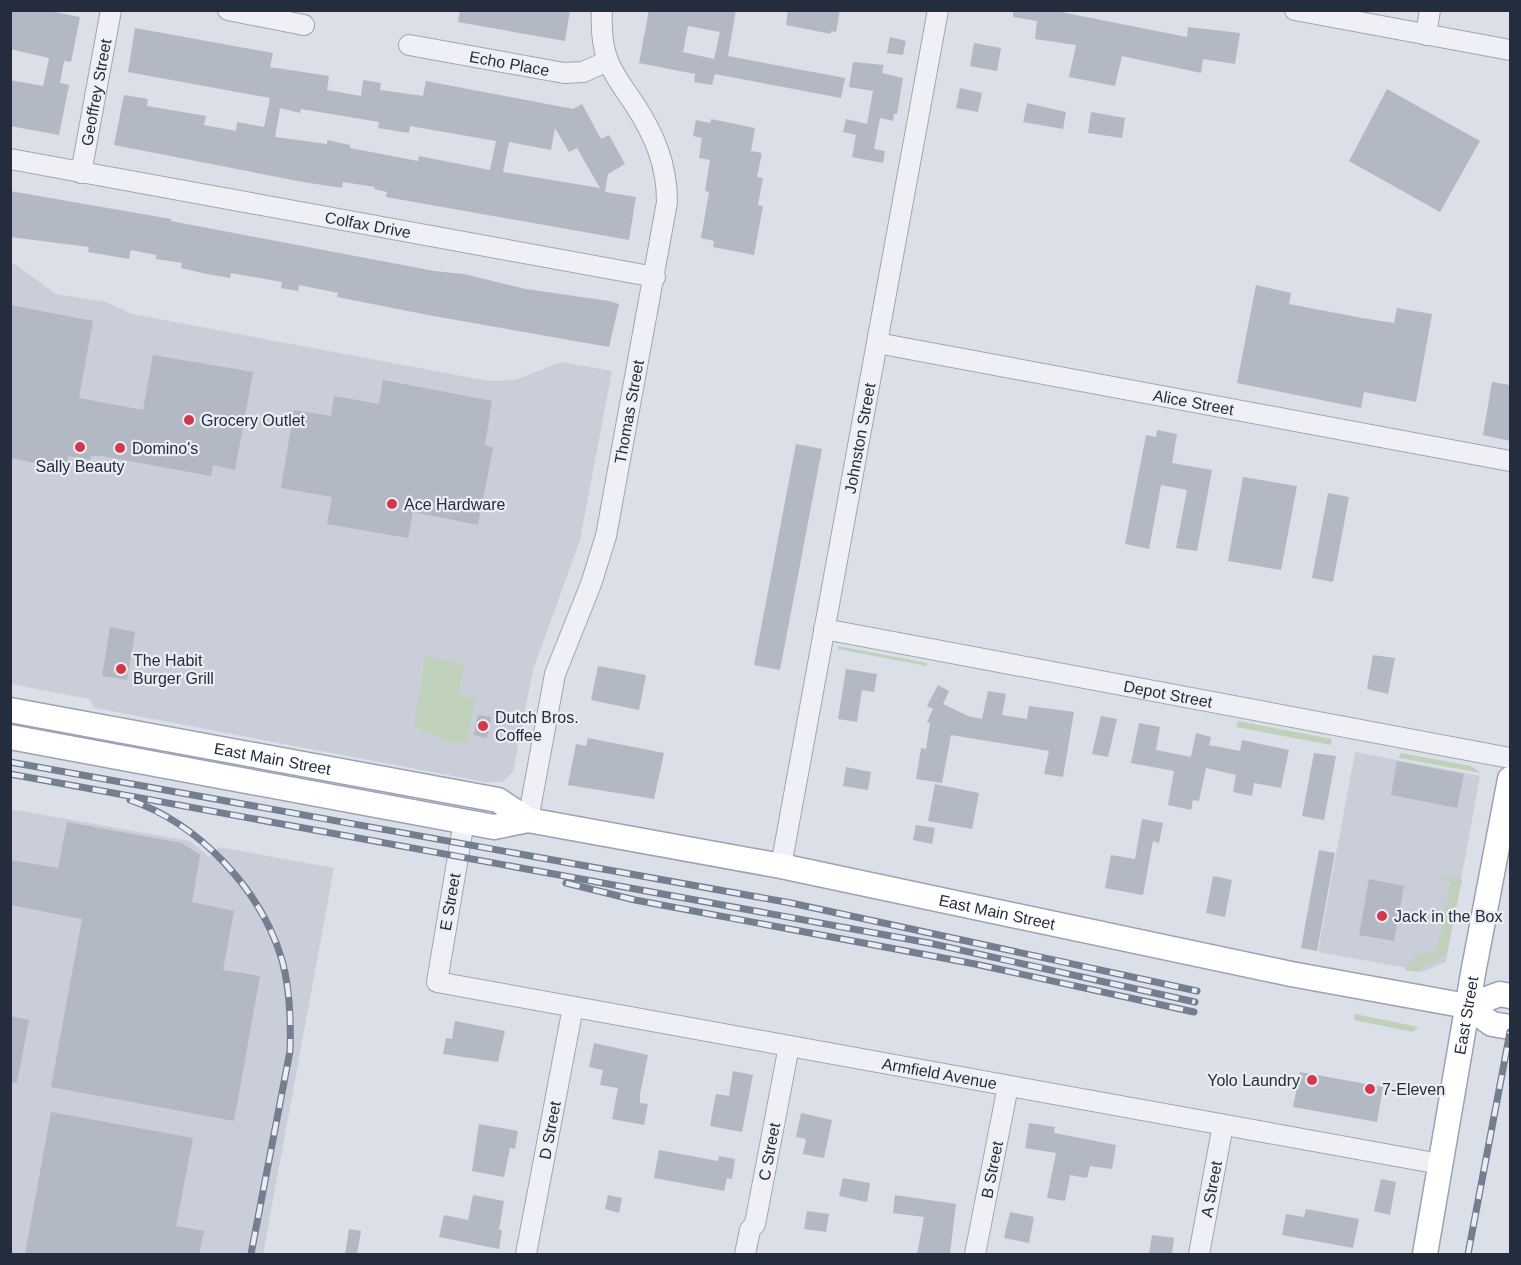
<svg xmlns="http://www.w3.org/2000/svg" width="1521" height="1265" viewBox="0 0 1521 1265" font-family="Helvetica,sans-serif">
<rect width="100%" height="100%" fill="#dbdfe7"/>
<path fill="#c9ced9" d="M 10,261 L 56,294 L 106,302 L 132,314 L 488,381 L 515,380 L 561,362 L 612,371 L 580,540 L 533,670 L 513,772 L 502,782 L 485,782 L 95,708 L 89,699 L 11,684 Z
M 1355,752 L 1480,776 L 1446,962 L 1424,971 L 1318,952 Z
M 10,809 L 190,841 L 209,857 L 219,847 L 334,868 L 263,1254 L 11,1254 Z"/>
<path fill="#c0d1bb" d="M 838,646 L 927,663 L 927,666 L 838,649 Z
M 425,656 L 464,664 L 459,694 L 475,700 L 468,736 L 463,743 L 445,741 L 414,726 Z
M 1238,721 L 1332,739 L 1331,745 L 1236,727 Z
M 1401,753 L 1471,766 L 1481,773 L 1399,758 Z
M 1441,877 L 1462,880 L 1446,954 L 1433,963 L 1427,962 L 1419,972 L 1405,970 C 1409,957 1424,950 1436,952 L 1451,882 L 1442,880 Z
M 1355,1014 L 1414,1026 L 1418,1028 L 1413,1032 L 1354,1020 Z"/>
<path fill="#b2b8c4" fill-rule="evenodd" d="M 10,10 L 45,10 L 80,17 L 71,62 L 64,61 L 60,83 L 69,85 L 59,135 L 10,126 L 10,80 L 43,86 L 49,58 L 10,49 Z
M 460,10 L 570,10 L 565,41 L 458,22 Z
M 649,10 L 736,10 L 728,56 L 845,78 L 841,98 L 715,74 L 712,85 L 694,82 L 695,74 L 639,63 ZM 688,26 L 720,32 L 714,59 L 683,52 Z
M 788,10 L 840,10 L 836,32 L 831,31 L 831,34 L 786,25 Z
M 1013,10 L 1051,10 L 1187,37 L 1188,27 L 1240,33 L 1235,64 L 1203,59 L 1201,73 L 1122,56 L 1115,86 L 1069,77 L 1076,45 L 1035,39 L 1037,21 L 1013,17 Z
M 135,28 L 273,53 L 270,67 L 329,76 L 327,90 L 361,96 L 363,80 L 381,83 L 380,90 L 423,96 L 426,81 L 573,109 L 582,104 L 601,139 L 609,135 L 625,164 L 608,174 L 605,192 L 636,197 L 629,240 L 386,197 L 387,192 L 374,189 L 375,187 L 343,182 L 342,188 L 303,182 L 114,145 L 124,95 L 148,99 L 147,106 L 206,116 L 204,125 L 236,131 L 237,122 L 264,127 L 270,98 L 128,72 ZM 280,108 L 300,113 L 301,109 L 379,122 L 378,128 L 409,133 L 410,126 L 496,141 L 490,170 L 419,156 L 418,161 L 350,148 L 350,145 L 327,140 L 327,144 L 275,137 ZM 555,128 L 569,152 L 577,148 L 600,188 L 503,172 L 509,142 L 551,150 Z
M 890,37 L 906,41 L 903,55 L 887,53 Z
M 974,43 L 1001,48 L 997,71 L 970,66 Z
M 853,62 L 884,65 L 882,73 L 903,78 L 897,114 L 894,114 L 893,121 L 880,118 L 874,149 L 885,151 L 883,163 L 852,157 L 856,135 L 843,132 L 846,119 L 867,124 L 873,91 L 849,87 Z
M 960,88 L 982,93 L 978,112 L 956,108 Z
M 1387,89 L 1480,141 L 1440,212 L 1349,161 Z
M 1027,103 L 1066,112 L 1063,129 L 1023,122 Z
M 1091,112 L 1125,118 L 1122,138 L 1088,133 Z
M 711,119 L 755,128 L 751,151 L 762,153 L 757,177 L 763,178 L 758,205 L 763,206 L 754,255 L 713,247 L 714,241 L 701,238 L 709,192 L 705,191 L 710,160 L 699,158 L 702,138 L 693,136 L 696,120 L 710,123 Z
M 10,191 L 171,219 L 171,221 L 434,271 L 464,274 L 526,289 L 609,301 L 619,304 L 609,347 L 428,315 L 337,297 L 338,293 L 299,285 L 298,291 L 281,288 L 282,282 L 231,273 L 230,278 L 207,274 L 181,268 L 182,263 L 156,259 L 156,255 L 131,250 L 129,259 L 88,252 L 89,247 L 10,237 Z
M 1256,285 L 1291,293 L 1289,304 L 1362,318 L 1394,323 L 1397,308 L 1432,314 L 1416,402 L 1364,392 L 1361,408 L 1237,383 Z
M 10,305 L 93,321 L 79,398 L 143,410 L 153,355 L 253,372 L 235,470 L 213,465 L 211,476 L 102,456 L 91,456 L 90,460 L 68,456 L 66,469 L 10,458 Z
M 383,380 L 492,401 L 485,445 L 493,448 L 478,525 L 413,512 L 408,538 L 327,524 L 332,497 L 281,488 L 294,410 L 331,416 L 334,396 L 379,404 Z
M 1492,382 L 1510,385 L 1510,441 L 1483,435 Z
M 1157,430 L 1177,434 L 1172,463 L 1212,470 L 1197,551 L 1176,548 L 1187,490 L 1161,485 L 1149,549 L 1125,544 L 1146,435 L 1156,437 Z
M 796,444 L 822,449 L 780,670 L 754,665 Z
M 1243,477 L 1297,486 L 1281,570 L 1228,561 Z
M 1328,493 L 1349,497 L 1333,582 L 1312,578 Z
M 110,627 L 135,632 L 127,680 L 102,676 Z
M 1373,655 L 1395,658 L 1388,694 L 1367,689 Z
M 598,666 L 646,675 L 639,710 L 591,700 Z
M 846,669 L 877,674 L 874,692 L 862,690 L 857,722 L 838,719 Z
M 938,685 L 949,691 L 943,704 L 968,716 L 982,719 L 988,691 L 1006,694 L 1002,715 L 1027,719 L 1029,706 L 1074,712 L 1063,777 L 1044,774 L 1049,751 L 951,735 L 942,783 L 916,779 L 921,748 L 926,749 L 930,723 L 927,722 L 933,709 L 927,706 Z
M 478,715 L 491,717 L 487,738 L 474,735 Z
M 1101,716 L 1117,719 L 1108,757 L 1092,754 Z
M 1139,723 L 1160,727 L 1156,750 L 1191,757 L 1196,733 L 1211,737 L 1209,745 L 1240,751 L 1242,740 L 1289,750 L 1281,788 L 1254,783 L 1252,796 L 1233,792 L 1236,775 L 1206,768 L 1199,801 L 1193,800 L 1191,810 L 1168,805 L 1174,771 L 1131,763 Z
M 588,738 L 664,753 L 654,799 L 568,785 L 576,744 L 586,746 Z
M 1314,753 L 1336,756 L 1324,820 L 1302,816 Z
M 1397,761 L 1464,774 L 1457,808 L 1391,795 Z
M 846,767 L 871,772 L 868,790 L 843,786 Z
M 935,784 L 979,793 L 972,829 L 928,821 Z
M 1142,819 L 1163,823 L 1159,843 L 1153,841 L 1143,895 L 1105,888 L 1111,855 L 1135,859 Z
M 67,822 L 182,843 L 200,855 L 192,902 L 234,911 L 223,970 L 260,976 L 234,1121 L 51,1087 L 82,919 L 10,905 L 10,860 L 58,868 Z
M 916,825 L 935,828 L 932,844 L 913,840 Z
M 1319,850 L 1335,853 L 1317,951 L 1301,948 Z
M 1213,876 L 1232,880 L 1225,917 L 1206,913 Z
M 1369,879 L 1404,886 L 1394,941 L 1359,935 Z
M 10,1016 L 29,1020 L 17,1083 L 10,1082 Z
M 455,1021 L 505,1031 L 498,1062 L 443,1054 L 446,1038 L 452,1039 Z
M 594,1043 L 648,1055 L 640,1094 L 640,1103 L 648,1104 L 644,1125 L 612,1119 L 618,1088 L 600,1085 L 603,1070 L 589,1067 Z
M 733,1071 L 753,1075 L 742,1132 L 710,1126 L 716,1094 L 729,1096 Z
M 1300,1072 L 1383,1087 L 1377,1122 L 1293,1107 Z
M 51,1112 L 193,1138 L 176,1226 L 204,1231 L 199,1254 L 25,1254 Z
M 801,1113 L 832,1120 L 824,1158 L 803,1154 L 806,1139 L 796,1137 Z
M 1029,1123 L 1055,1127 L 1054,1133 L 1116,1145 L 1112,1169 L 1090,1166 L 1087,1178 L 1070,1175 L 1065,1201 L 1047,1198 L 1056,1153 L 1025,1148 Z
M 479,1124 L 518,1131 L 515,1149 L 510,1148 L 504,1177 L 472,1171 Z
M 659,1150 L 718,1161 L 719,1156 L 735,1159 L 732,1179 L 727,1178 L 724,1191 L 654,1178 Z
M 843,1178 L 870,1183 L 867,1202 L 839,1196 Z
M 1381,1179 L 1396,1182 L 1390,1215 L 1374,1211 Z
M 473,1195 L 504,1201 L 499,1230 L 502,1230 L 499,1249 L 439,1237 L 444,1215 L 468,1220 Z
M 608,1195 L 622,1198 L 619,1213 L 605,1209 Z
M 895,1195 L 956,1204 L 950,1254 L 917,1254 L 924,1217 L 893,1213 Z
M 1306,1209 L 1359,1219 L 1353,1248 L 1282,1235 L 1286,1214 L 1304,1217 Z
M 807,1211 L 829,1214 L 826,1232 L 804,1229 Z
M 1010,1212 L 1034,1217 L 1029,1243 L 1004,1238 Z
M 349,1229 L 361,1231 L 357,1254 L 345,1254 Z
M 1152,1235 L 1174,1238 L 1172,1254 L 1149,1254 Z"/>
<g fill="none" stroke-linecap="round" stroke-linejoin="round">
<defs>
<g id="minor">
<path d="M 228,10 L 304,25"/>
<path d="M 1295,10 L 1510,50"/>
<path d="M 1426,35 L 1430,10"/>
<path id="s1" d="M 409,45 L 564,73 L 583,72 L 608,61"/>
<path id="s2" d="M 10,159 L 655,277"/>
<path id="s3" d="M 81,173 L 111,10"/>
<path id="s4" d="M 877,343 L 1510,461"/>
<path id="s5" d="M 824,629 L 1510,758"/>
<path id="s6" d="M 528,820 L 555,674 L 591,584 L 606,536 L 667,202 C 667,165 655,136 635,105 C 626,91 615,78 608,61 C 602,45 601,27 602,10"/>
<path id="s7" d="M 464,821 L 437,982 L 1440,1164"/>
<path id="s8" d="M 781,866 L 938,10"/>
<path id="s9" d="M 526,1254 L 573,1007"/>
<path id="s10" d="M 745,1254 L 750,1230 L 755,1224 L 789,1046"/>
<path id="s11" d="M 975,1254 L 1008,1086"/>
<path id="s12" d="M 1199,1254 L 1223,1125"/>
</g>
<g id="major">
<path id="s13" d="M 10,710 L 498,800 L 528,820"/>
<path id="s14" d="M 10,737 L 494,827 L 528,820 L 781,866 L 1291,974 L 1467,1006 L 1492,1024 L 1510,1027"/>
<path d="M 1467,1006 L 1500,994 L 1510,996"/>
<path id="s15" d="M 1425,1254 L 1474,968 L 1510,779"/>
</g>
</defs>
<use href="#minor" stroke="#a0a6b1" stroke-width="22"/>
<use href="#major" stroke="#99a3b3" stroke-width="27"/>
<use href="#minor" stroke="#eef0f5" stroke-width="20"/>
<use href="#major" stroke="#fff" stroke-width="24"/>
<defs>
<path id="rail" d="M 10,762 L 791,903 L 1197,991
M 10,774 L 929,943 L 1195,1002
M 130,800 C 200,824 261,890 282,960 C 290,989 291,1021 290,1051 L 251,1254
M 566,883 L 635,900 L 975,964 L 1194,1012
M 1468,1254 L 1510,1032"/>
</defs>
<use href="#rail" stroke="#737e91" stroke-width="7"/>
<use href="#rail" stroke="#eaeef4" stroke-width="4.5" stroke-dasharray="14" stroke-linecap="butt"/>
</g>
<g fill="#d73549" stroke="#eaeef4" stroke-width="2">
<circle cx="189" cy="420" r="6"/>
<circle cx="80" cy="447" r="6"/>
<circle cx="120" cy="448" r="6"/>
<circle cx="392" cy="504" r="6"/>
<circle cx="121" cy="669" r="6"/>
<circle cx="483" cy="726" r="6"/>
<circle cx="1382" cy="916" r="6"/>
<circle cx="1312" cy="1080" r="6"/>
<circle cx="1370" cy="1089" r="6"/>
</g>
<g text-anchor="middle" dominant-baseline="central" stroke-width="4.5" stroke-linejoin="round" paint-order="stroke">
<g font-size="16" fill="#242d3d" stroke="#eaeef4">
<text stroke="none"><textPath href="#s1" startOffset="102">Echo Place</textPath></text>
<text stroke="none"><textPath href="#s3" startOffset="82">Geoffrey Street</textPath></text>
<text stroke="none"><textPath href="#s2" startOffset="364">Colfax Drive</textPath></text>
<text stroke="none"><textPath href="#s4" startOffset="322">Alice Street</textPath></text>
<text stroke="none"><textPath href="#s6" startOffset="422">Thomas Street</textPath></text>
<text stroke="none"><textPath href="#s8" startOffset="435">Johnston Street</textPath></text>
<text stroke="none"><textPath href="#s5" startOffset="350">Depot Street</textPath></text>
<text stroke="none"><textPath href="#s13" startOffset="267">East Main Street</textPath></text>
<text transform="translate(450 902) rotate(-80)">E Street</text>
<text stroke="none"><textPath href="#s14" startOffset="1005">East Main Street</textPath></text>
<text stroke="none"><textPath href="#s15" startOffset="242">East Street</textPath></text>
<text stroke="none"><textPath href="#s7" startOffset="674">Armfield Avenue</textPath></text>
<text stroke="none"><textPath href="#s9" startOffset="126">D Street</textPath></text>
<text stroke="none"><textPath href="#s10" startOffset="106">C Street</textPath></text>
<text stroke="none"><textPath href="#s11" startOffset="86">B Street</textPath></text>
<text stroke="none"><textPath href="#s12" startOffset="66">A Street</textPath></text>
</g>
<g font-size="16" fill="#242d3d" stroke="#eaeef4" text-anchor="start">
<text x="201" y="420">Grocery Outlet</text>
<text x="132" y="448">Domino's</text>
<text x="80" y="466" text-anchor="middle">Sally Beauty</text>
<text x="404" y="504">Ace Hardware</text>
<text x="133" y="660">The Habit<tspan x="133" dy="18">Burger Grill</tspan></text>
<text x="495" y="717">Dutch Bros.<tspan x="495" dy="18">Coffee</tspan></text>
<text x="1394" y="916">Jack in the Box</text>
<text x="1300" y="1080" text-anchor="end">Yolo Laundry</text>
<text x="1382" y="1089">7-Eleven</text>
</g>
</g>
<rect width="1521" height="1265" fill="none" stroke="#242d3d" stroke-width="24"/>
</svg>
